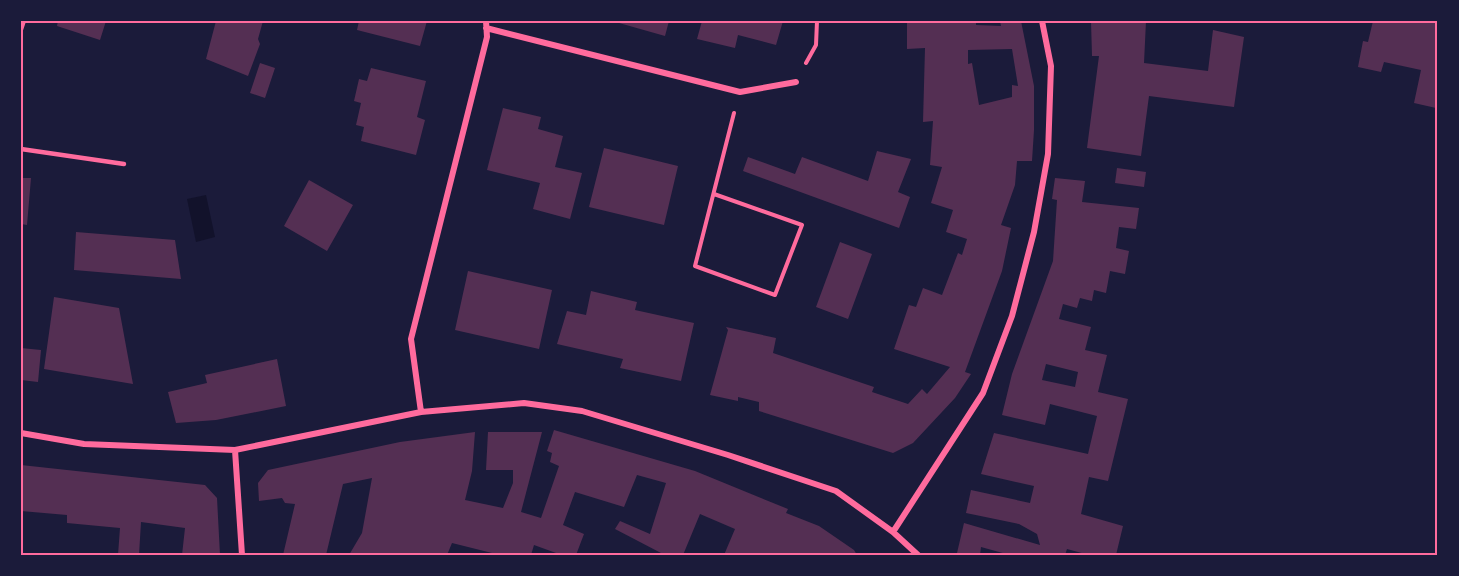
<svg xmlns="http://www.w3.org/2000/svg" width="1459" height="576" viewBox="0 0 1459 576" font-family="Mulish,sans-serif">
<rect width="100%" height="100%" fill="#1b1b3a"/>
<path fill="#12122b" d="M 206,195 L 215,237 L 196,242 L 187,199 Z"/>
<path fill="#542f53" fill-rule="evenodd" d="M 58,21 L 106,21 L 100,40 L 57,26 Z
M 216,21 L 263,21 L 258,39 L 260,44 L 248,76 L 206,59 Z
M 359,21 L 427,21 L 420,46 L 357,30 Z
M 612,21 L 669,21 L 665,36 Z
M 702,21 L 783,21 L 776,45 L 738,35 L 735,48 L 697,39 Z
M 907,21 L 976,21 L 976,25 L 1001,26 L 1000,21 L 1021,21 L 1034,86 L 1034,130 L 1032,161 L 1017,161 L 1015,185 L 1001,225 L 1011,228 L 1002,271 L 965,372 L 971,374 L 955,398 L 913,443 L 893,453 L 759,411 L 759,402 L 738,397 L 738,401 L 710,395 L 728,330 L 726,327 L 776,338 L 773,353 L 874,387 L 872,392 L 908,404 L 922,389 L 927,394 L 950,367 L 894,349 L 909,305 L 916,307 L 923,288 L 942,295 L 958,253 L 962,255 L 967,239 L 946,232 L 953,210 L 931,203 L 942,167 L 930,165 L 933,121 L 923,122 L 925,48 L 907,49 ZM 1012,49 L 1018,86 L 1012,85 L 1012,97 L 979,105 L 972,63 L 968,64 L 968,50 Z
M 1091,21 L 1146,21 L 1144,63 L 1208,71 L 1213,30 L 1244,37 L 1234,107 L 1149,96 L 1141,156 L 1087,148 L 1099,56 L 1092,56 Z
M 1373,21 L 1438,21 L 1436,108 L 1414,103 L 1421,70 L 1384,62 L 1381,72 L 1358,67 L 1363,41 L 1368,42 Z
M 260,63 L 275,68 L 265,98 L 250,93 Z
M 371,68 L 426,81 L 417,117 L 425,120 L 416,155 L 361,141 L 364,127 L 356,125 L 361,103 L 354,101 L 359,79 L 367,81 Z
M 503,108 L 541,117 L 538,129 L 563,136 L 555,167 L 582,173 L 570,219 L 533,209 L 540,183 L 487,170 Z
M 604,148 L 678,166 L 664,225 L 589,207 Z
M 877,151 L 911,159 L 898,192 L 910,197 L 899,228 L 743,171 L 748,157 L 795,174 L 802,157 L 868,181 Z
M 1117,168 L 1146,172 L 1144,187 L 1115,183 Z
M 21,178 L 31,178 L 27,225 L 21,224 Z
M 1055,178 L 1085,181 L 1082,202 L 1139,208 L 1136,229 L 1119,227 L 1116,248 L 1129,251 L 1125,274 L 1110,271 L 1106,293 L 1094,290 L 1092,301 L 1080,298 L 1077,308 L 1063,304 L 1059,319 L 1091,327 L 1085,350 L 1107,355 L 1098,392 L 1128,399 L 1108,481 L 1089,477 L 1081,514 L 1123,526 L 1116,555 L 1089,555 L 1067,549 L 1065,555 L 1010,555 L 981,547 L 980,555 L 959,555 L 957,553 L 964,523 L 1040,545 L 1037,534 L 1019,524 L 966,513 L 971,490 L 1030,503 L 1034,486 L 981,474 L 994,433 L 1088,454 L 1097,416 L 1050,404 L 1045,425 L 1002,415 L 1012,374 L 1053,261 L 1057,200 L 1052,199 ZM 1046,364 L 1078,372 L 1075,387 L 1042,380 Z
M 309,180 L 353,205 L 327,251 L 284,226 Z
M 76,232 L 175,240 L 181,279 L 74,270 Z
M 840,242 L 872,254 L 848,319 L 816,307 Z
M 468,271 L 552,290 L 539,349 L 455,330 Z
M 591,291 L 637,302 L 635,310 L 694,323 L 681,381 L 620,368 L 623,359 L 557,344 L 567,311 L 586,315 Z
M 54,297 L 119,308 L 133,384 L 44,369 Z
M 21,348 L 41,350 L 38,382 L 21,380 Z
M 277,359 L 286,406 L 216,420 L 176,423 L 168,392 L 207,383 L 205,375 Z
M 554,430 L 695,471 L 788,509 L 786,513 L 819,526 L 854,550 L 857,555 L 724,555 L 735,529 L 700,514 L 683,555 L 660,555 L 661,553 L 615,529 L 620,521 L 650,534 L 666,483 L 637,475 L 624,507 L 575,492 L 563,525 L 584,534 L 576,555 L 555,555 L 556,553 L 534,545 L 531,555 L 500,555 L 452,543 L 447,555 L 349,555 L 362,533 L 372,478 L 343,484 L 326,555 L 283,555 L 295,504 L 285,503 L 282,498 L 259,501 L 258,483 L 268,470 L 400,442 L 475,432 L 472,471 L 465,500 L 503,508 L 513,483 L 513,470 L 486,470 L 488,432 L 542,432 L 521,512 L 541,518 L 559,466 L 550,462 L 552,453 L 547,451 Z
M 21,465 L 205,485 L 217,498 L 220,555 L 182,555 L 185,528 L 141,522 L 139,555 L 118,555 L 120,528 L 67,523 L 67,515 L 21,511 Z"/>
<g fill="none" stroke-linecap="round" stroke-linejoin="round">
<path stroke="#ff6b9d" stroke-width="4" d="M 21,30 L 24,21
M 806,63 L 816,45 L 817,21
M 714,194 L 802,225 L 775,295 L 695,266 L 734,113"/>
<path stroke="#ff6b9d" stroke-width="4.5" d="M 21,149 L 124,164"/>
<path stroke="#ff6b9d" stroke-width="6" d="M 486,28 L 740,92 L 796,82
M 421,412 L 411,339 L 487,37 L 486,21
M 21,433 L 84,444 L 235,450 L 421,412 L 524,403 L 582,411 L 728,455 L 836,491 L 893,532 L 918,555
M 235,450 L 242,555
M 893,532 L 983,393 L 1012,316 L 1034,232 L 1048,154 L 1051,66 L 1042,21"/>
</g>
<rect width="1459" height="576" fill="none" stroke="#1b1b3a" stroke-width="45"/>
<rect x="22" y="22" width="1414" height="532" fill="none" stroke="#ff6b9d" stroke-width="2"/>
</svg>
